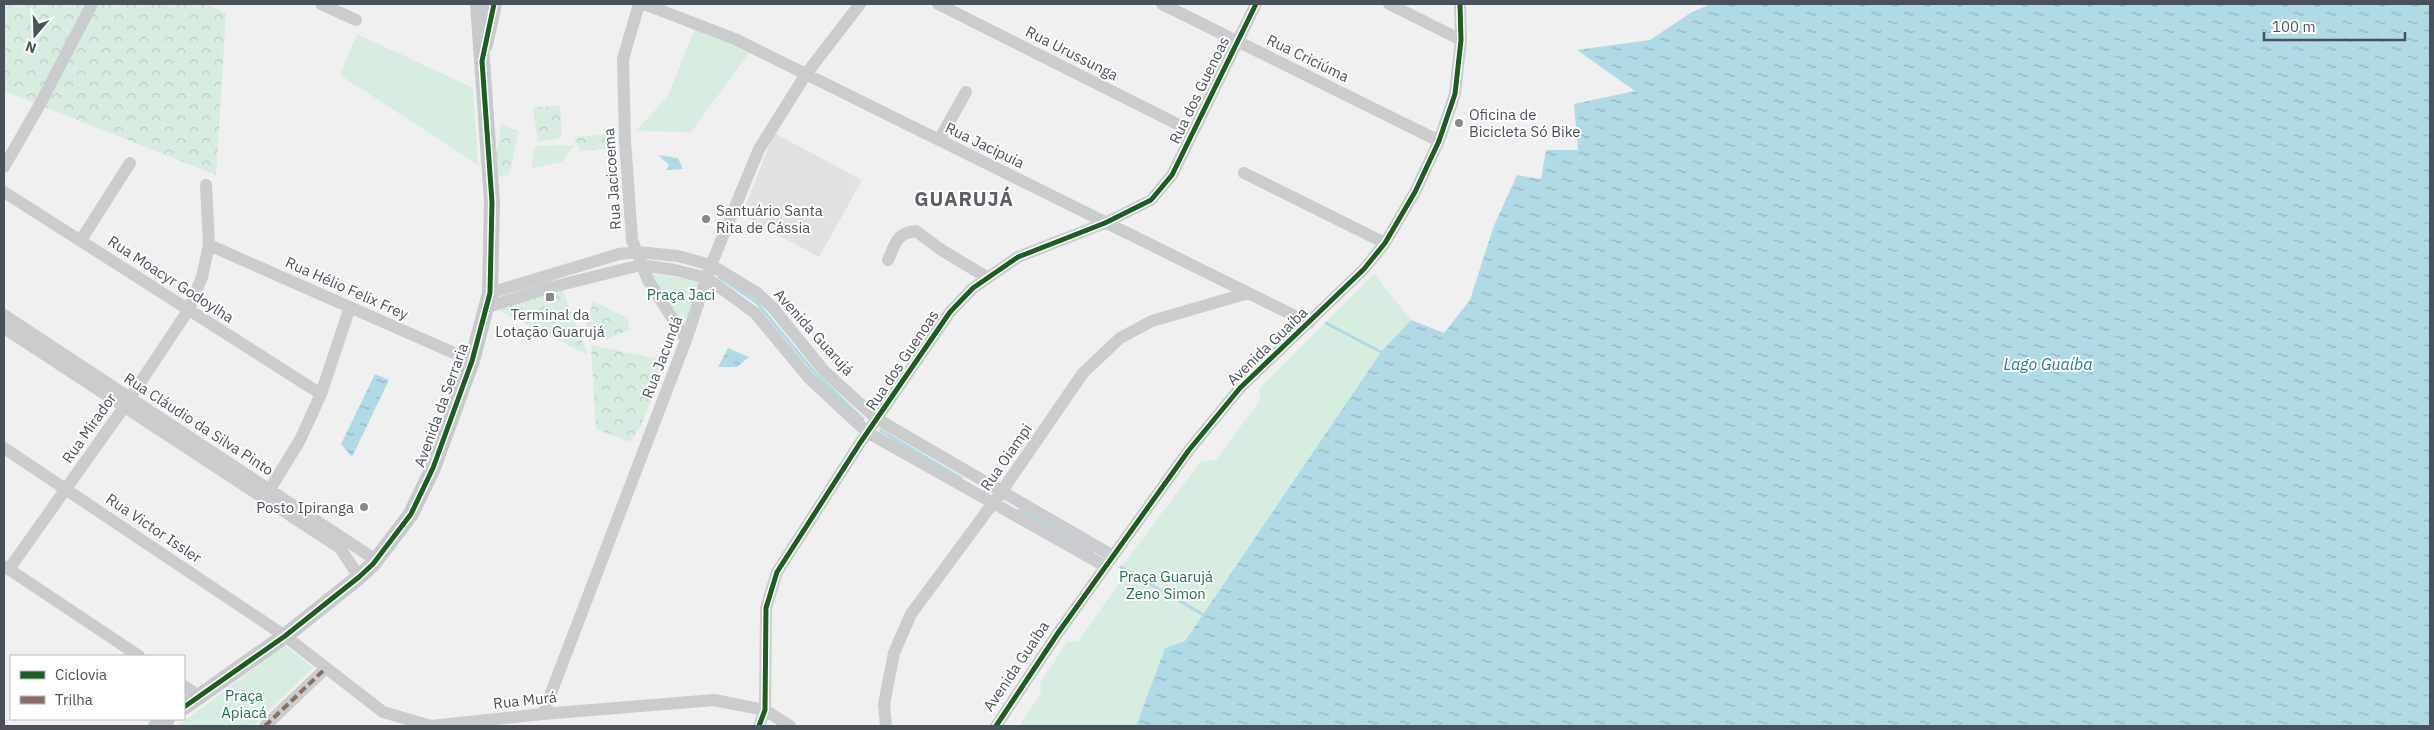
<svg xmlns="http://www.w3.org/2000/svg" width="2434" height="730" viewBox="0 0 2434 730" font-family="'IBM Plex Sans',sans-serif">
<defs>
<pattern id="forest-crowns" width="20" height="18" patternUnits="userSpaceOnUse" patternTransform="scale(1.25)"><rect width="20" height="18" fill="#d7ede0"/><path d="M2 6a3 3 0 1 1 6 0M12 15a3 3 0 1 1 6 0" fill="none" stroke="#bacdc2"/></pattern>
<pattern id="water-ripples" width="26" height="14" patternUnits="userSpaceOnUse" patternTransform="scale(1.25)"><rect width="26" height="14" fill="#b0dae6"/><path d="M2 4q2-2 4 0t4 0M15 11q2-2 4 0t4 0" fill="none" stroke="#91b3bd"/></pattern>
</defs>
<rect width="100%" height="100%" fill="#f0f0f0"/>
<path fill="#e2e1e1" d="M 774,133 L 862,180 L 819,257 L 742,215 Z"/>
<path fill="url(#forest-crowns)" d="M 4,4 L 205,4 L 226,13 L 216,175 L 4,91 Z
M 560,106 L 562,137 L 538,142 L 533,107 Z
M 501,123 L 519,132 L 509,175 L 500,176 L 494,173 Z
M 614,133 L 615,148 L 580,151 L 574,137 Z
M 561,287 L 588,355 L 500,311 L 505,304 Z
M 593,301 L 627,318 L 630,330 L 608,338 L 583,337 Z
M 591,345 L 667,361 L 641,425 L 630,442 L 596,429 Z"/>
<path fill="#d7ede0" d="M 695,28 L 750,52 L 691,132 L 636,131 L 668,96 Z
M 357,34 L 473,88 L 478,165 L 340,75 Z
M 575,145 L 562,162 L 531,169 L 535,146 Z
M 650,273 L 701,282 L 686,334 Z
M 1374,274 L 1411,320 L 1381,352 L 1185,641 L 1165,648 L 1136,726 L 1019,726 L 1041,693 L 1040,683 L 1068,641 L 1078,642 L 1119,583 L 1118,571 L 1201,461 L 1216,460 L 1260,400 L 1259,389 Z
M 285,645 L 313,668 L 253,726 L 178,726 Z"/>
<path fill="url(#water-ripples)" d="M 1711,4 L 2430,4 L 2430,726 L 1136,726 L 1165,648 L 1185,641 L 1381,352 L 1411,320 L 1444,333 L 1470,300 L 1493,228 L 1517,175 L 1541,179 L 1546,150 L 1578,150 L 1574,104 L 1635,91 L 1577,50 L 1650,40 L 1692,12 Z
M 658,155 L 678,158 L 683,169 L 666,170 L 669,165 Z
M 728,348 L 749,357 L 737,367 L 718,367 Z
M 375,374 L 389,380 L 352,457 L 341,444 Z"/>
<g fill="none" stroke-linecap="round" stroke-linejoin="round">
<path stroke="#b0dae6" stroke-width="3" d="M 719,277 L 756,302 L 816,374 L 863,419
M 1326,323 L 1381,352
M 880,430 L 961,478
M 1019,510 L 1093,552
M 1121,567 L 1202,614"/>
<path stroke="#caccce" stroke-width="12" d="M 321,4 L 356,20
M 639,4 L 623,59 L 625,140 L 632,240 L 648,280 L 686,340
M 644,4 L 735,39 L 1309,323
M 938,4 L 1193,132
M 1162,4 L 1439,141
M 1389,4 L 1461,40
M 939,140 L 966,92
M 4,167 L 39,106 L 92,4
M 1244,173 L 1385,243
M 4,192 L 321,394
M 81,240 L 130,163
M 209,245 L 472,361
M 888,260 C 896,243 896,233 916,231 L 940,249 L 988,278
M 490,293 L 619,254 L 638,252 L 678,256 L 711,265 L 757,293 L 773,308 L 825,372 L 877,419 L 1113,556
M 488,307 L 548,288 L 641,265 L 675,270 L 707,278 L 755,313 L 809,378 L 867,432 L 1105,566
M 4,315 L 376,560
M 4,328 L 340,548 L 359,577
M 4,448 L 285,636 L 383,712 L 431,726 L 543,714 L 714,700 L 765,710 L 790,726
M 265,497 L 300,440 L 321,394 L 350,307
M 4,566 L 139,656
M 9,569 L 124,407 L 189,309 L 202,277 L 209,245 L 206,185
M 184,686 L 199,696
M 543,714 L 686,340 L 711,265 L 759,149 L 806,74 L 860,4
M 265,726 L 326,668
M 759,726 L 765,710 L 766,608 L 777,572 L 860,443 L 950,312 L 973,288 L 1018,257 L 1105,223 L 1151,200 L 1172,175 L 1256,4
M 886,726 L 884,704 L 894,653 L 911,614 L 1002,491 L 1083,373 L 1120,338 L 1152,321 L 1248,293
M 996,726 L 1058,633 L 1189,450 L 1240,388 L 1364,269 L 1385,243 L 1415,192 L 1439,141 L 1455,94 L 1461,40 L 1460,4"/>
<path stroke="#c7cacc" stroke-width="16" d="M 485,45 L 494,4
M 184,707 L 285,636 L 359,577 L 373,564 L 411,514 L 433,468 L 472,361 L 490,293 L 492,202 L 478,4
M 156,726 L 167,719"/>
<path stroke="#8d6e63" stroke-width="4" stroke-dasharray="8 4" stroke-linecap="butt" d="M 265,726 L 326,668"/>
<defs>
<path id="cycleway" d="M 184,707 L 285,636 L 359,577 L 373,564 L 411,514 L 433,468 L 472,361 L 490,293 L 492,202 L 482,61 L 494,4
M 759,726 L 765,710 L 766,608 L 777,572 L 860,443 L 950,312 L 973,288 L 1018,257 L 1105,223 L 1151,200 L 1172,175 L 1256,4
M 996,726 L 1058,633 L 1189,450 L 1240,388 L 1364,269 L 1385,243 L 1415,192 L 1439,141 L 1455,94 L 1461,40 L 1460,4"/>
</defs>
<use href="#cycleway" stroke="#fff" stroke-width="8"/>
<use href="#cycleway" stroke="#1b5e20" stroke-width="5"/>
</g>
<g fill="#83898e" stroke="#fff" stroke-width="2">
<circle cx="1459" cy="123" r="5"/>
<circle cx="706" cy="219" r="5"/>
<rect x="545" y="292" width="10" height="10" rx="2.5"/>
<circle cx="364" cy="507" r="5"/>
</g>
<g text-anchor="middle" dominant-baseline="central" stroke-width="4" stroke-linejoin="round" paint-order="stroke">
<g font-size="15" fill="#49525a" stroke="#fff">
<text transform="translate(1072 53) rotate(27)">Rua Urussunga</text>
<text transform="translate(1308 58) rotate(26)">Rua Criciúma</text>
<text transform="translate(1199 90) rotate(-64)">Rua dos Guenoas</text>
<text transform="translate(985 145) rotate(26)">Rua Jacipuia</text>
<text transform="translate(612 179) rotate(-94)">Rua Jacicoema</text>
<text transform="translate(171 279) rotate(33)">Rua Moacyr Godoylha</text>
<text transform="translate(347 288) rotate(24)">Rua Hélio Felix Frey</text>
<text transform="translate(814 332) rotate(48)">Avenida Guarujá</text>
<text transform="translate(1267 346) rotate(-44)">Avenida Guaíba</text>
<text transform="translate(662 357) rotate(-69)">Rua Jacundá</text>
<text transform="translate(902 360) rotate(-56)">Rua dos Guenoas</text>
<text transform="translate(441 405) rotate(-70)">Avenida da Serraria</text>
<text transform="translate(199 424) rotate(33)">Rua Cláudio da Silva Pinto</text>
<text transform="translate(89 428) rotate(-55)">Rua Mirador</text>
<text transform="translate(1006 457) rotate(-55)">Rua Oiampi</text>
<text transform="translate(154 528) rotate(34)">Rua Victor Issler</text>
<text transform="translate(1016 666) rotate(-56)">Avenida Guaíba</text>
<text transform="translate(525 700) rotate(-6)">Rua Murá</text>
</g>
<g font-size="15" fill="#49525a" stroke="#fff" text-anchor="start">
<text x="1469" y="114">Oficina de<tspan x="1469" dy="17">Bicicleta Só Bike</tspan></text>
<text x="716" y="210">Santuário Santa<tspan x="716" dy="17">Rita de Cássia</tspan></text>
<text x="550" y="314" text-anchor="middle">Terminal da<tspan x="550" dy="17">Lotação Guarujá</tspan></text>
<text x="354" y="507" text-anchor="end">Posto Ipiranga</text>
</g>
<g font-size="15" fill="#21744c" stroke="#fff">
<text x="681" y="294">Praça Jaci</text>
<text x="1166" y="576">Praça Guarujá<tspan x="1166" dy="17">Zeno Simon</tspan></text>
<text x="244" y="695">Praça<tspan x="244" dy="17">Apiacá</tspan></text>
</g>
<g font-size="16" font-style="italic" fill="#1c7e9b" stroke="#fff">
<text x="2048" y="364">Lago Guaíba</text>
</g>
<g font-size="20" font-weight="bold" letter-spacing="1" fill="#5c5f63" stroke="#fff">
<text x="964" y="198">GUARUJÁ</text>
</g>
</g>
<rect width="2434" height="730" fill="none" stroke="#49525a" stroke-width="10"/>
<rect x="10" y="655" width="175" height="65" fill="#ffffff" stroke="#b6babd"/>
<rect x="20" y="671" width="25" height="8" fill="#1b5e20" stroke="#b6babd"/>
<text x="55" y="680" font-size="15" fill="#49525a">Ciclovia</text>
<rect x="20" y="696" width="25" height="8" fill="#8d6e63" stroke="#b6babd"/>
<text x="55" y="705" font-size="15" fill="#49525a">Trilha</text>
<g transform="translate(35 35) rotate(199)" stroke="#ffffff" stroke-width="4" paint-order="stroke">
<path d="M0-4L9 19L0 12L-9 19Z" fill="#49525a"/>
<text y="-8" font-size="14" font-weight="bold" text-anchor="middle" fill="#49525a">N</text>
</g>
<path d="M2264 32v8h141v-8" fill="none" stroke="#49525a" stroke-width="2.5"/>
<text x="2272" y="32" font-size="15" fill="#49525a" stroke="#ffffff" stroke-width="4" paint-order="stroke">100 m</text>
</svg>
